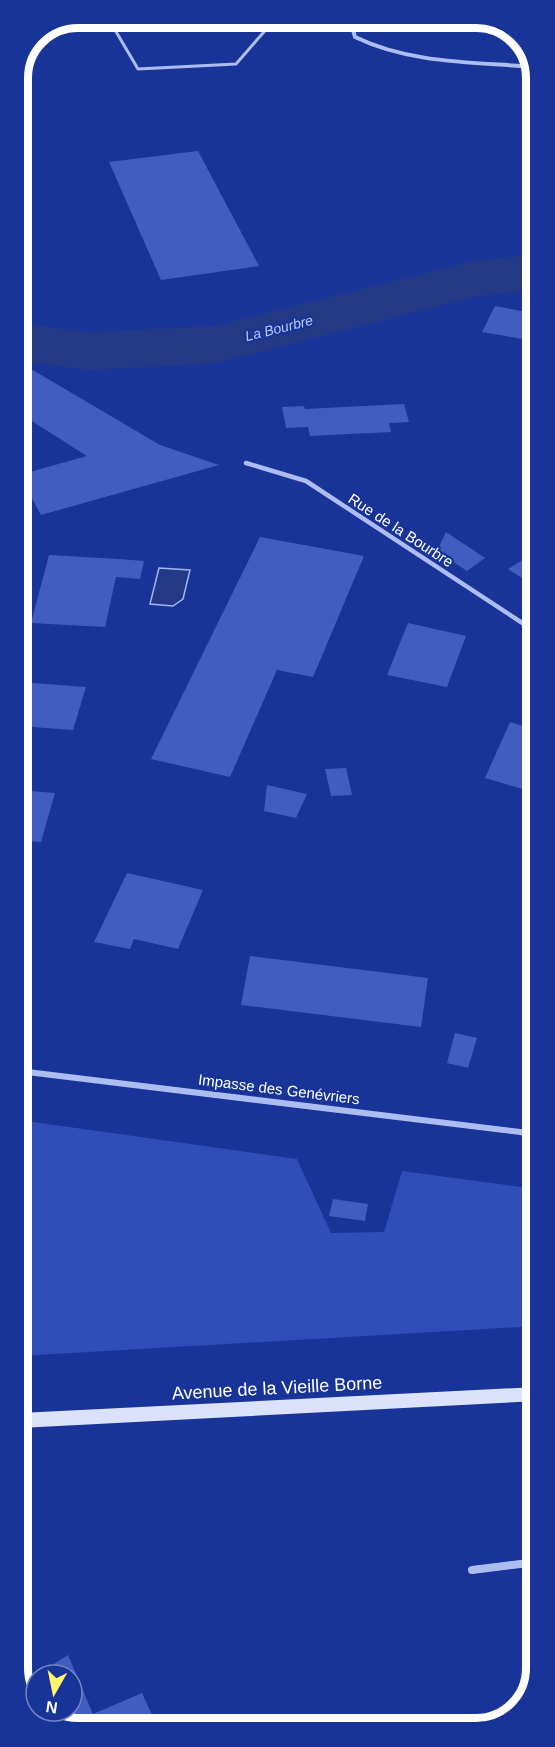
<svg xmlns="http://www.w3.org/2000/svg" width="555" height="1747" viewBox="0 0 555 1747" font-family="Arial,sans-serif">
<rect width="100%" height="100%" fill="#193498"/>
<path fill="#304eb8" d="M 19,1120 L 297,1159 L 331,1233 L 384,1232 L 402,1171 L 536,1189 L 537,1326 L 20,1356 Z"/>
<path fill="#243985" stroke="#a0b4f3" stroke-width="1.5" d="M 159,568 L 190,570 L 183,599 L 173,606 L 150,604 Z"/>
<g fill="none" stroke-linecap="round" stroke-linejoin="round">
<path fill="#243985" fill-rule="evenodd" d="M 535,254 L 535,290 L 474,297 L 214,364 L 89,370 L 18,361 L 18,323 L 89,332 L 214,326 L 473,261 Z"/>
</g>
<path fill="#425dc0" d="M 198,151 L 259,266 L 161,280 L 109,162 Z
M 495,306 L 527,312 L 529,308 L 535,309 L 534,341 L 482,332 Z
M 18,366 L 31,369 L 160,445 L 219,465 L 41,515 L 19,475 L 87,456 L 19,413 Z
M 404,404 L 409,422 L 389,423 L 391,432 L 310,436 L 308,427 L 286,428 L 282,407 L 304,406 L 305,409 Z
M 446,532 L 485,558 L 467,571 L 437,551 Z
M 260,537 L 364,556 L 313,677 L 277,670 L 230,777 L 151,759 Z
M 536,552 L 536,587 L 508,569 Z
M 49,555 L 119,559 L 144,561 L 140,579 L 116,577 L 105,627 L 31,623 Z
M 408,623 L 466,636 L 447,687 L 387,675 Z
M 19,682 L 86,687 L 73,730 L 19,726 Z
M 510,722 L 536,730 L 536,793 L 485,778 Z
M 346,768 L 352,795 L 331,796 L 325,769 Z
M 267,785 L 307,794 L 296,818 L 264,811 Z
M 19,790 L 55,793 L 41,842 L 19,840 Z
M 127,873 L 203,890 L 178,949 L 134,939 L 130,949 L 94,942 Z
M 528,954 L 536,955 L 536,969 L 526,967 Z
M 250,956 L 428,978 L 421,1027 L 241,1005 Z
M 455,1033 L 477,1038 L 468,1068 L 447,1063 Z
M 333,1199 L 368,1204 L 365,1221 L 329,1216 Z
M 68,1655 L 93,1714 L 142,1693 L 158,1728 L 74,1729 L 39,1714 L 37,1711 L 72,1711 L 72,1675 L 36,1675 L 36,1710 L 20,1685 Z"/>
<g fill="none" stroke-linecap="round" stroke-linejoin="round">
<path stroke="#adbdf1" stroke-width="3" d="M 108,18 L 138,69 L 236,64 L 276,18
M 455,21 L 456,18"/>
<path stroke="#adbdf1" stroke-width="4" d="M 355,18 L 352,26 L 355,37 C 411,64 474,62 535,67"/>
<path stroke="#adbdf1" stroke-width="4.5" d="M 246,463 L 306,481 L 536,632"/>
<path stroke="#adbdf1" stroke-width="6" d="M 19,1071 L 536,1134"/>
<path stroke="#adbdf1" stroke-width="8" d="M 525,1133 L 536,1134
M 472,1570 L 537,1562"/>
<path fill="#dce2fc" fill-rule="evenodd" d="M 537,1387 L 537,1401 L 20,1428 L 20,1413 Z"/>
</g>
<g text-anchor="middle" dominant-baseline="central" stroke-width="4.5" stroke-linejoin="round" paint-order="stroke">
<g font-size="14" font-style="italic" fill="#bac8f7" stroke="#193498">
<text transform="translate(279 328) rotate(-14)">La Bourbre</text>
</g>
<g font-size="15" fill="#fff" stroke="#193498">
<text transform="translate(401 530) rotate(33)">Rue de la Bourbre</text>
<text transform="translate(279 1089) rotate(7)">Impasse des Genévriers</text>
</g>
<g font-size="18" fill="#fff" stroke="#193498">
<text transform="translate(277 1388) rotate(-3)">Avenue de la Vieille Borne</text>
</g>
</g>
<path d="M0 0H555V1747H0ZM78 28H476A50 50 0 0 1 526 78V1668A50 50 0 0 1 476 1718H78A50 50 0 0 1 28 1668V78A50 50 0 0 1 78 28Z" fill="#193498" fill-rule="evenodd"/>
<path fill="none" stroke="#fff" stroke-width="8" d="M78 28H476A50 50 0 0 1 526 78V1668A50 50 0 0 1 476 1718H78A50 50 0 0 1 28 1668V78A50 50 0 0 1 78 28Z"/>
<g transform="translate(54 1693) rotate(189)"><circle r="28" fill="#193498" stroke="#7585c1" stroke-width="1.5"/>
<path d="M0-4.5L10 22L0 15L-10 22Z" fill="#fff66d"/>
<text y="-9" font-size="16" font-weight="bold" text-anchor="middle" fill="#ffffff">N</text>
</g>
</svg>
